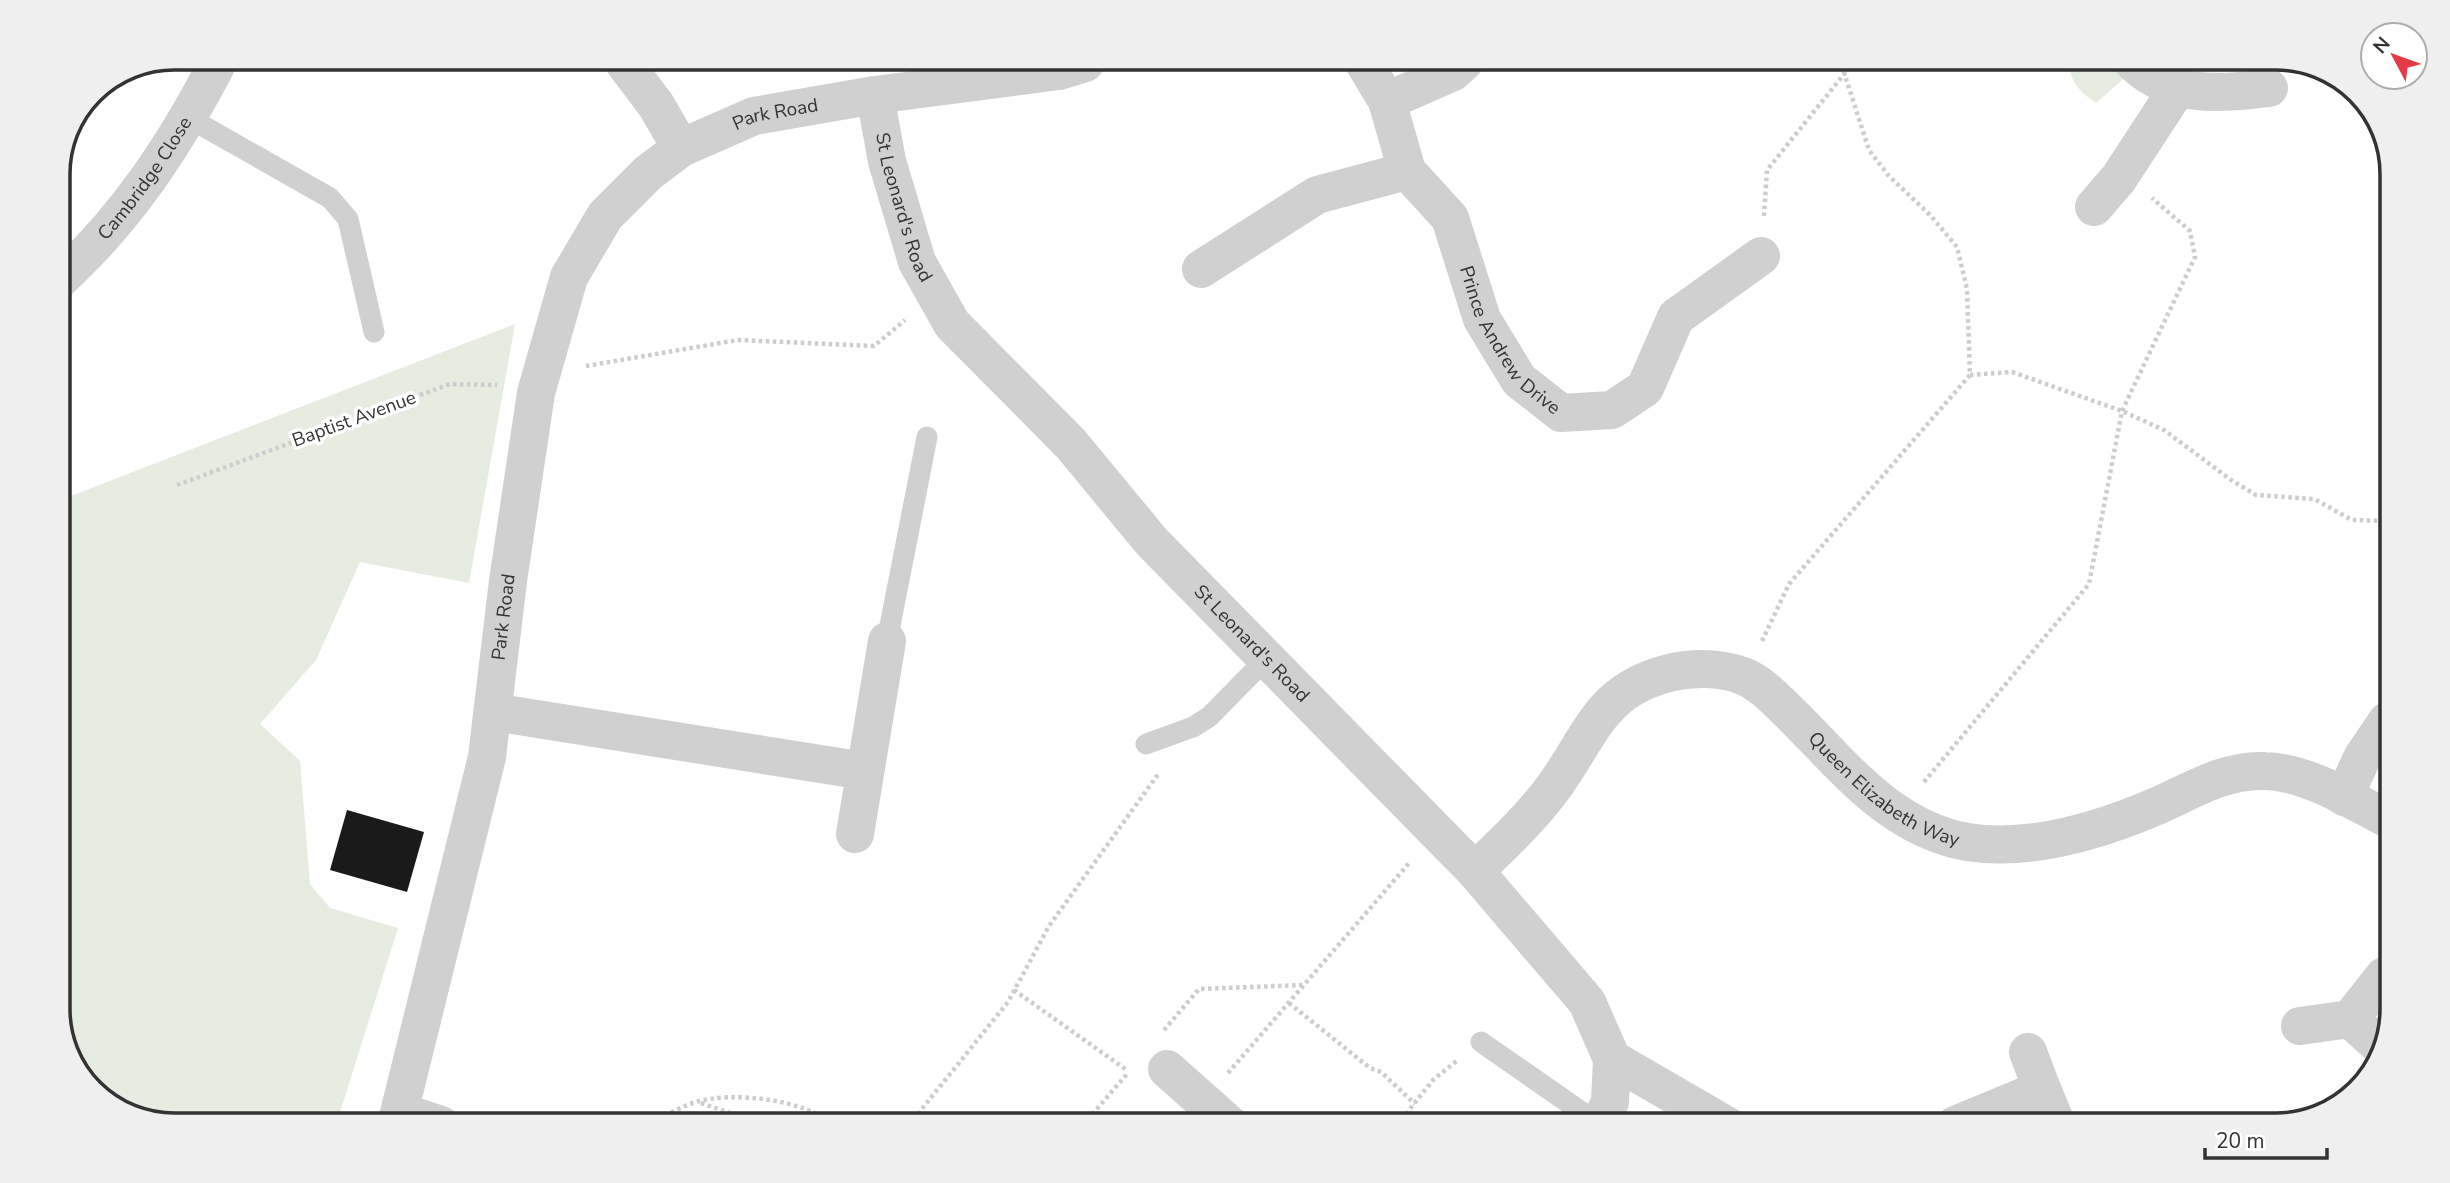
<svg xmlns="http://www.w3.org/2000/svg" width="2450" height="1183" viewBox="0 0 2450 1183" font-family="'Nunito Sans',sans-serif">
<rect width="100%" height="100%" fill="#fff"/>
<path fill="#e6ecdf" d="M 2109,58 L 2123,79 L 2096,103 C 2078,91 2070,81 2068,59 Z
M 515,324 L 469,583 L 360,562 L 316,660 L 260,724 L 300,761 L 310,884 L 330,908 L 398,928 L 336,1125 L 174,1125 L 129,1116 L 82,1079 L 58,1017 L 58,501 Z"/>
<path fill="#1a1a1a" d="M 347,810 L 424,832 L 407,892 L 330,870 Z"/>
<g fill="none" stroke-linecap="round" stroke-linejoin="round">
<path stroke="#cdcdcd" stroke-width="4.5" stroke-dasharray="3.5 3.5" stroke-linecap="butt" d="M 1764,216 L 1767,170 L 1845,73
M 586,366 L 738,340 L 874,346 L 905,320
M 1970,375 L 2012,372 L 2122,411 L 2164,430 L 2231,480 L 2256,495 L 2314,499 L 2352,520 L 2389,521
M 177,485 L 450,384 L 497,385
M 1762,641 L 1789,584 L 1970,375 L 1967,289 L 1957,247 L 1931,216 L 1888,175 L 1869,150 L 1840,60
M 1924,782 L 2089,584 L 2122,411 L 2195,257 L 2190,231 L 2152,198
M 1014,990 L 1128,1071
M 1289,1003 L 1370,1068 L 1381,1072 L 1415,1104
M 1164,1030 L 1199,989 L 1304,985
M 1228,1073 L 1410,862
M 701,1103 L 765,1125
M 646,1125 C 662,1118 679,1107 696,1102 C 731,1091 806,1099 832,1125
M 909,1125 L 1008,1002 L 1049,926 L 1159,773
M 1083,1125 L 1127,1074
M 1397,1125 L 1434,1079 L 1458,1060"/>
<path stroke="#d0d0d0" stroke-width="21" d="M 189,118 L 330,198 L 348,219 L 374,332
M 887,641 L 927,437
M 1146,744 L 1193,727 L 1209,717 L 1266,659
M 1481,1042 L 1599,1124"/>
<g stroke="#d0d0d0" stroke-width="38">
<path d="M 2129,58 C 2165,99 2220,94 2269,88"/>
<path id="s1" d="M 1363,61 L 1387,101 L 1407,171 L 1450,218 L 1482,319 L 1519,380 L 1561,413 L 1612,410 L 1645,388 L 1676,317 L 1761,256"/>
<path d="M 625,64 L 656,105 L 681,148"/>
<path id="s2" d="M 875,95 L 887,161 L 917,262 L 952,324 L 1071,444 L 1152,542 L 1475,871 L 1587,1002 L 1612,1059 L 1726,1125"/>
<path d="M 1387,101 L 1453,72 L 1465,61"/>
<path d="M 2094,207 L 2119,178 L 2177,89"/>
<path d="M 1201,269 L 1317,195 L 1407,171"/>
<path id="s3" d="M 58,281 C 126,219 173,148 216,66"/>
<path d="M 493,712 L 865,771"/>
<path d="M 2344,797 L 2362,758 L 2387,721"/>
<path d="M 855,834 L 887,641"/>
<path id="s4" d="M 1475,871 C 1502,845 1530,819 1553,788 C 1592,735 1599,689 1673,672 C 1695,667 1723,668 1743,676 C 1763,684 1779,703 1794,717 C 1845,768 1891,828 1967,842 C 2029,852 2101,830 2157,806 C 2191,791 2226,769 2265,771 C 2306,772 2349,799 2386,818"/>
<path d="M 2350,1019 L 2384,976"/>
<path d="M 2300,1026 L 2350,1019 L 2383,1049"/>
<path d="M 2028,1052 L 2042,1089"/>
<path d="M 1167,1069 L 1230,1125"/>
<path d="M 402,1112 L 441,1125"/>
<path id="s5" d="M 396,1125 L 487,757 L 508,581 L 536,393 L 569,277 L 605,216 L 648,173 L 681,148 L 754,116 L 875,95 L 1059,71 L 1085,63"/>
<path d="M 1599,1125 L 1610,1102 L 1612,1059"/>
<path d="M 1955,1125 L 2042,1089 L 2057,1125"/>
</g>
</g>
<g text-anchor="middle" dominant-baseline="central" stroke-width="7" stroke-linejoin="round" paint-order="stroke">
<g font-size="19" fill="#333" stroke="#fff">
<text stroke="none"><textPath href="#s5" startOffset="1141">Park Road</textPath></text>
<text stroke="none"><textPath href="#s3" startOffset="135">Cambridge Close</textPath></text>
<text stroke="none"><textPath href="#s2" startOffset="116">St Leonard's Road</textPath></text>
<text stroke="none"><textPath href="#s1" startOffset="322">Prince Andrew Drive</textPath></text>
<text transform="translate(354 419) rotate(-20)">Baptist Avenue</text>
<text stroke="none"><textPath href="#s5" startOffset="520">Park Road</textPath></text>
<text stroke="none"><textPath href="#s2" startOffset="682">St Leonard's Road</textPath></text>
<text stroke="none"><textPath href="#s4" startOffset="541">Queen Elizabeth Way</textPath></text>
</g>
</g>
<path d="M0 0H2450V1183H0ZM174 70H2276A104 104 0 0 1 2380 174V1009A104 104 0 0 1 2276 1113H174A104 104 0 0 1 70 1009V174A104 104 0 0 1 174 70Z" fill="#efefef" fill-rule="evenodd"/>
<path fill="none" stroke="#333" stroke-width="3.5" d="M174 70H2276A104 104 0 0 1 2380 174V1009A104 104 0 0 1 2276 1113H174A104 104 0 0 1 70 1009V174A104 104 0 0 1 174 70Z"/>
<g transform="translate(2394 56) rotate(311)"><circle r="33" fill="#ffffff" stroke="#adadad" stroke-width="2"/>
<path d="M0-5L12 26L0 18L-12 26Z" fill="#e63946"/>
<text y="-10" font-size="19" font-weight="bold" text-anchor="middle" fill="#333333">N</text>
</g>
<path d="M2205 1148v10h122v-10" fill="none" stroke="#333333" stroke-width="3.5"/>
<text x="2216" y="1148" font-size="21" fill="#333333" stroke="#ffffff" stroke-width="5" paint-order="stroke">20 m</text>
</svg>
